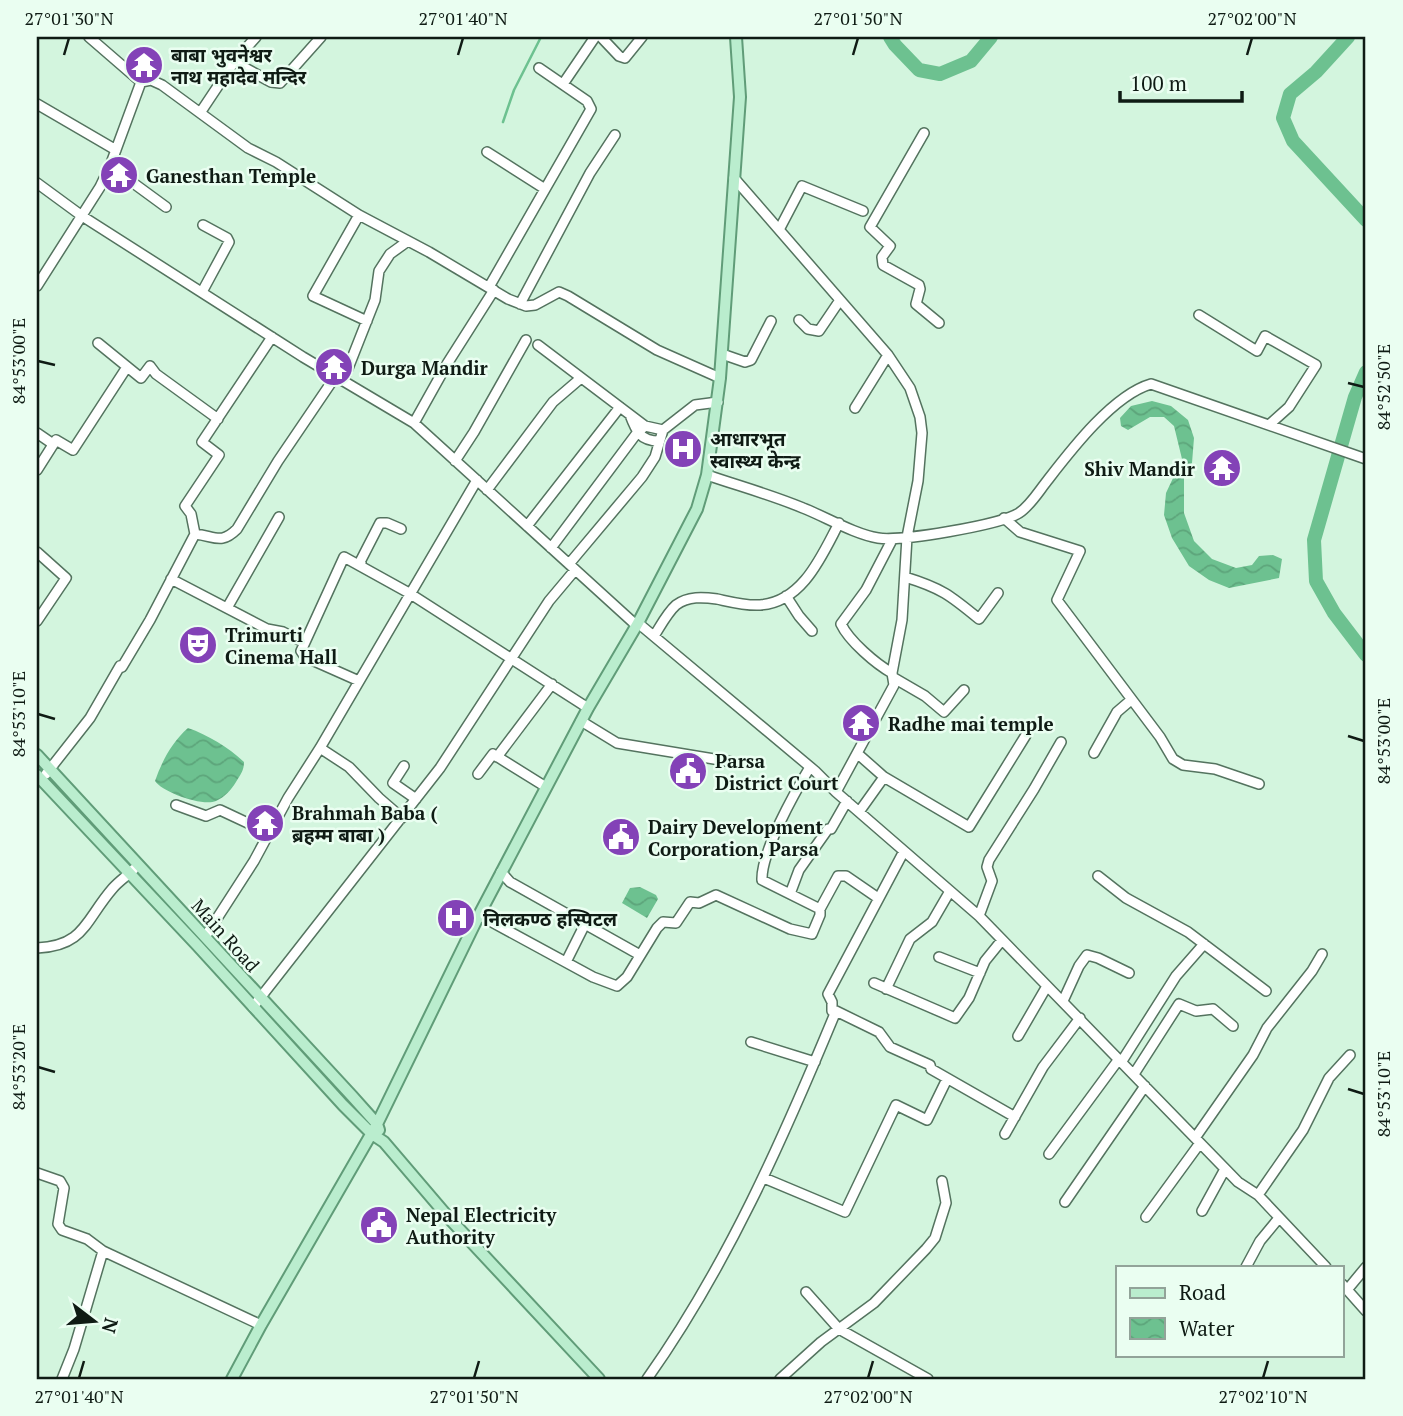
<svg xmlns="http://www.w3.org/2000/svg" width="1403" height="1416" viewBox="0 0 1403 1416" font-family="'PT Serif','Noto Sans Devanagari',serif">
<defs>
<pattern id="water-waves" width="16" height="10" patternUnits="userSpaceOnUse" patternTransform="scale(1.75)"><rect width="16" height="10" fill="#6dc190"/><path d="M0 5q4-4 8 0t8 0" fill="none" stroke="#5da57b"/></pattern>
</defs>
<rect width="100%" height="100%" fill="#d3f5de"/>
<path fill="url(#water-waves)" d="M 1152,401 L 1171,406 L 1188,420 L 1194,438 L 1192,463 L 1184,473 L 1184,513 L 1194,541 L 1212,559 L 1236,568 L 1252,565 L 1259,556 L 1273,555 L 1282,559 L 1279,578 L 1229,588 L 1209,580 L 1189,566 L 1172,538 L 1164,515 L 1166,493 L 1182,459 L 1174,426 L 1164,417 L 1150,417 L 1128,430 L 1121,426 L 1120,418 L 1131,406 Z
M 188,728 C 208,735 228,747 244,762 C 244,771 240,775 236,782 C 231,790 225,797 216,801 C 203,807 162,792 155,781 C 162,761 172,742 188,728 Z
M 640,887 L 656,895 L 658,899 L 647,918 L 622,903 L 630,888 Z"/>
<g fill="none" stroke-linecap="round" stroke-linejoin="round">
<path stroke="#6dc190" stroke-width="2.5" d="M 503,122 L 514,90 L 541,37"/>
<path stroke="#6dc190" stroke-width="14" d="M 890,37 L 895,45 L 919,70 L 940,74 L 971,61 L 991,37
M 1348,37 L 1316,72 L 1290,94 L 1283,118 L 1293,141 L 1366,220
M 1366,372 L 1355,397 L 1314,540 L 1316,581 L 1334,613 L 1366,655"/>
<defs>
<path id="minor" d="M 89,37 L 141,82 L 151,80 L 162,85 L 248,148 L 276,162 L 359,215 L 429,252 L 508,299 L 526,306 L 535,305 L 559,292 L 568,296 L 657,350 L 720,378
M 601,37 L 619,56 L 625,58 L 642,37
M 234,62 L 271,82 L 280,83 L 321,37
M 563,84 L 595,37
M 37,104 L 116,150
M 200,113 L 234,62 L 256,37
M 924,133 L 870,227 L 890,246 L 882,257 L 883,265 L 919,285 L 920,289 L 916,304 L 939,323
M 487,152 L 545,189
M 110,166 L 166,207
M 734,178 L 888,355 L 910,388 L 920,417 L 922,433 L 918,481 L 907,537 L 902,620 L 892,673 L 894,685 L 836,792
M 37,183 L 82,216 L 303,357 L 414,423 L 636,625
M 359,215 L 313,296 L 367,321
M 780,228 L 802,186 L 863,211
M 37,286 L 100,187 L 110,166 L 141,82
M 489,287 L 591,109 L 587,101 L 539,68
M 202,292 L 229,242 L 227,238 L 203,225
M 520,304 L 590,173 L 615,135
M 1199,315 L 1257,351 L 1265,336 L 1316,365 L 1289,407 L 1270,424
M 799,320 L 808,329 L 819,331 L 840,300
M 98,343 L 141,378 L 150,366 L 156,374 L 218,419
M 538,345 L 645,426 L 663,430
M 722,354 L 745,362 L 751,360 L 771,321
M 343,381 L 375,300 L 379,271 L 390,254 L 408,241
M 855,408 L 888,355
M 630,415 C 636,431 640,441 659,441
M 414,423 L 447,364 L 494,290
M 37,433 L 53,444
M 455,461 L 474,432 L 526,340
M 37,470 L 56,440 L 73,450 L 127,367
M 707,475 C 739,486 772,495 803,508 C 826,517 854,534 878,538 C 899,542 1000,525 1019,513 C 1030,506 1039,491 1047,481 C 1071,450 1113,395 1151,384 L 1366,459
M 487,490 L 553,402 L 581,378
M 1004,518 L 1020,532 L 1080,551 L 1057,600 L 1160,737 L 1173,759 L 1183,765 L 1215,769 L 1259,784
M 527,526 L 620,407
M 195,534 C 215,536 221,545 237,529 L 278,461 L 335,377
M 892,540 L 866,590 L 841,624 C 849,641 876,664 892,673
M 551,548 L 637,433 L 645,426
M 37,552 L 66,578 L 37,621
M 569,564 L 642,477 L 655,457 L 663,430 L 695,405 L 718,402
M 361,566 L 361,560 L 380,523 L 387,523 L 401,529
M 905,577 C 941,588 950,595 979,619 L 998,593
M 171,579 L 267,629 L 283,632 L 303,642
M 786,596 L 799,616 L 812,631
M 227,608 L 279,517
M 638,623 L 815,771 L 836,792 L 979,916 L 1238,1182 L 1258,1195 L 1326,1267
M 654,636 C 660,627 667,613 676,605 C 688,596 703,597 717,599 C 731,602 746,606 760,605 C 803,602 822,555 839,523
M 894,678 L 925,696 L 944,712 L 964,690
M 359,681 L 305,657 L 301,651 L 344,557 L 409,593 L 588,708
M 581,721 L 617,743 L 732,762
M 320,748 L 349,767 L 379,798 L 402,818
M 1094,753 L 1117,712 L 1131,700
M 858,754 L 884,777 L 969,827 L 1026,735
M 497,757 L 552,684
M 404,766 L 393,783 L 416,799
M 810,767 C 795,792 761,852 762,880 L 820,909 L 838,876 L 846,876 L 878,898
M 46,774 L 90,718 L 120,666 L 122,667 L 150,620 L 195,534 L 191,514 L 185,506 L 219,455 L 202,442 L 272,337
M 478,774 L 493,754 L 546,787
M 176,805 L 206,816 L 220,810 L 269,833
M 859,812 L 884,777
M 501,872 L 510,882 L 640,955
M 1098,876 L 1126,898 L 1188,932 L 1266,991
M 790,894 L 799,870 L 828,829 L 831,829 L 847,801
M 479,915 L 593,977 L 617,986 L 627,977 L 657,928 L 663,922 L 676,923 L 690,902 L 699,903 L 716,895 L 790,929 L 812,934 L 820,915 L 820,909
M 979,916 L 992,881 L 987,867 L 989,860 L 1034,789 L 1061,742
M 205,937 L 254,861 L 288,798 L 320,748 L 477,480
M 37,948 C 85,946 85,920 113,888 C 119,881 127,876 134,869
M 939,957 L 980,973
M 566,962 L 585,924
M 874,983 L 955,1018 L 969,998 L 985,961 L 1002,940
M 886,989 L 910,939 L 932,922 L 950,891
M 1063,1001 L 1079,966 L 1087,955 L 1098,958 L 1129,973
M 253,1007 L 440,768 L 549,601 L 575,570
M 836,1011 L 879,1032 L 890,1047 L 930,1065 L 931,1069 L 1015,1117
M 1018,1036 L 1047,986
M 751,1042 L 815,1062
M 1122,1061 L 1176,976 L 1204,944
M 1134,1074 L 1179,1004 L 1196,1011 L 1213,1009 L 1233,1026
M 1005,1134 L 1043,1067 L 1080,1018
M 1195,1138 L 1253,1055 L 1267,1028 L 1312,971 L 1322,954
M 1049,1154 L 1119,1059
M 37,1173 L 60,1181 L 64,1188 L 58,1224 L 62,1230 L 87,1239 L 103,1251 L 261,1325
M 764,1178 L 845,1212 L 896,1105 L 927,1120 L 947,1079
M 1258,1195 L 1303,1130 L 1329,1078 L 1350,1055
M 1065,1202 L 1145,1086
M 1202,1211 L 1225,1169
M 1146,1217 L 1200,1143
M 1246,1267 L 1260,1241 L 1279,1218
M 1342,1284 L 1366,1311
M 1347,1290 L 1366,1267
M 806,1292 L 839,1329 L 928,1379
M 62,1379 L 74,1349 L 103,1251
M 647,1379 C 727,1266 783,1139 836,1011 L 832,1011 L 832,1002 L 828,994 L 904,851
M 780,1379 L 821,1342 L 874,1303 L 926,1249 L 935,1238 L 946,1203 L 942,1181"/>
<path id="major" d="M 37,755 L 352,1096 L 377,1124 L 379,1130
M 37,775 L 197,945 L 343,1105 L 372,1134 L 384,1142 L 448,1217 L 599,1379
M 232,1379 L 261,1325 L 377,1124 L 479,915 L 588,708 L 638,623 L 697,509 L 707,475 L 720,378 L 740,97 L 736,37"/>
</defs>
<use href="#minor" stroke="#54735f" stroke-width="12"/>
<use href="#major" stroke="#609c78" stroke-width="14"/>
<use href="#minor" stroke="#fff" stroke-width="9"/>
<use href="#major" stroke="#baedce" stroke-width="10"/>
</g>
<path fill="none" stroke="#0f1b14" stroke-width="2.5" d="M 64,55 L 69,38M 458,55 L 463,38M 853,55 L 858,38M 1247,55 L 1252,38M 38,361 L 55,365M 1348,383 L 1364,387M 38,714 L 55,719M 1348,736 L 1364,741M 38,1067 L 55,1072M 1348,1089 L 1364,1094M 79,1378 L 84,1361M 474,1378 L 479,1361M 868,1378 L 873,1361M 1263,1378 L 1268,1361"/>
<defs>
<symbol id="temple-disc" viewBox="-11 -11 22 22"><circle r="9.5" fill="#8342b7" stroke="#eafef1"/><path d="M0-6L5-2H3V0L6.5 2.5H4V6H1.5V3h-3V6H-4V2.5H-6.5L-3 0V-2H-5Z" fill="#fff"/></symbol>
<symbol id="hospital-disc" viewBox="-11 -11 22 22"><circle r="9.5" fill="#8342b7" stroke="#eafef1"/><path d="M-5-5h3v3.5h4V-5h3V5h-3V1.5h-4V5h-3Z" fill="#fff"/></symbol>
<symbol id="theatre-disc" viewBox="-11 -11 22 22"><circle r="9.5" fill="#8342b7" stroke="#eafef1"/><path d="M-5-5.5Q0-4 5-5.5V0Q5 5 0 6Q-5 5-5 0ZM-3.3-2.5H-1v1.5H-3.3ZM1-2.5H3.3v1.5H1ZM-2.8 1Q0 5.5 2.8 1Z" fill="#fff"/></symbol>
<symbol id="civic-disc" viewBox="-11 -11 22 22"><circle r="9.5" fill="#8342b7" stroke="#eafef1"/><path d="M-.6-6.5H3V-4.5H.6V-3L4-1V1h2V6H-6V1h2V-1L-.6-3ZM-1.2 2.5V6h2.4V2.5Z" fill="#fff"/></symbol>
</defs>
<g fill-rule="evenodd">
<use href="#temple-disc" x="122" y="43" width="44" height="44"/>
<use href="#temple-disc" x="97" y="153" width="44" height="44"/>
<use href="#temple-disc" x="312" y="345" width="44" height="44"/>
<use href="#hospital-disc" x="661" y="427" width="44" height="44"/>
<use href="#temple-disc" x="1200" y="446" width="44" height="44"/>
<use href="#theatre-disc" x="176" y="623" width="44" height="44"/>
<use href="#temple-disc" x="839" y="701" width="44" height="44"/>
<use href="#civic-disc" x="666" y="749" width="44" height="44"/>
<use href="#temple-disc" x="243" y="801" width="44" height="44"/>
<use href="#civic-disc" x="599" y="815" width="44" height="44"/>
<use href="#hospital-disc" x="434" y="896" width="44" height="44"/>
<use href="#civic-disc" x="357" y="1203" width="44" height="44"/>
</g>
<g text-anchor="middle" dominant-baseline="central" stroke-width="5" stroke-linejoin="round" paint-order="stroke">
<g font-size="19" font-weight="bold" fill="#0f1b14" stroke="#eafef1" text-anchor="start">
<text x="171" y="54">बाबा भुवनेश्वर<tspan x="171" dy="22">नाथ महादेव मन्दिर</tspan></text>
<text x="146" y="175">Ganesthan Temple</text>
<text x="361" y="367">Durga Mandir</text>
<text x="710" y="438">आधारभूत<tspan x="710" dy="22">स्वास्थ्य केन्द्र</tspan></text>
<text x="1195" y="468" text-anchor="end">Shiv Mandir</text>
<text x="225" y="634">Trimurti<tspan x="225" dy="22">Cinema Hall</tspan></text>
<text x="888" y="723">Radhe mai temple</text>
<text x="715" y="760">Parsa<tspan x="715" dy="22">District Court</tspan></text>
<text x="292" y="812">Brahmah Baba (<tspan x="292" dy="22">ब्रहम्म बाबा )</tspan></text>
<text x="648" y="826">Dairy Development<tspan x="648" dy="22">Corporation, Parsa</tspan></text>
<text x="483" y="918">निलकण्ठ हस्पिटल</text>
<text x="406" y="1214">Nepal Electricity<tspan x="406" dy="22">Authority</tspan></text>
</g>
<g font-size="19" fill="#0f1b14" stroke="#eafef1">
<text transform="translate(226 935) rotate(48)">Main Road</text>
</g>
</g>
<rect width="1403" height="1416" fill="none" stroke="#eafef1" stroke-width="77"/>
<rect x="1116" y="1266" width="228" height="91" fill="#eafef1" stroke="#92a399" stroke-width="2"/>
<rect x="1130" y="1288" width="35" height="10" fill="#baedce" stroke="#92a399" stroke-width="2"/>
<text x="1179" y="1300" font-size="21" fill="#0f1b14">Road</text>
<rect x="1130" y="1318" width="35" height="21" fill="url(#water-waves)" stroke="#92a399" stroke-width="2"/>
<text x="1179" y="1336" font-size="21" fill="#0f1b14">Water</text>
<g transform="translate(94 1321) rotate(106)" stroke="#eafef1" stroke-width="5" paint-order="stroke">
<path d="M0-5L12 26L0 18L-12 26Z" fill="#0f1b14"/>
<text y="-10" font-size="19" font-weight="bold" text-anchor="middle" fill="#0f1b14">N</text>
</g>
<path d="M1120 91v10h122v-10" fill="none" stroke="#0f1b14" stroke-width="3.5"/>
<text x="1130" y="91" font-size="21" fill="#0f1b14" stroke="#eafef1" stroke-width="5" paint-order="stroke">100 m</text>
<rect x="38" y="38" width="1326" height="1340" fill="none" stroke="#0f1b14" stroke-width="2.5"/>
<g font-size="18" text-anchor="middle" fill="#0f1b14">
<text x="69" y="25">27°01'30"N</text>
<text x="463" y="25">27°01'40"N</text>
<text x="858" y="25">27°01'50"N</text>
<text x="1252" y="25">27°02'00"N</text>
<text transform="translate(19 361) rotate(-90)" y="6">84°53'00"E</text>
<text transform="translate(1384 387) rotate(-90)" y="6">84°52'50"E</text>
<text transform="translate(19 714) rotate(-90)" y="6">84°53'10"E</text>
<text transform="translate(1384 741) rotate(-90)" y="6">84°53'00"E</text>
<text transform="translate(19 1067) rotate(-90)" y="6">84°53'20"E</text>
<text transform="translate(1384 1094) rotate(-90)" y="6">84°53'10"E</text>
<text x="79" y="1403">27°01'40"N</text>
<text x="474" y="1403">27°01'50"N</text>
<text x="868" y="1403">27°02'00"N</text>
<text x="1263" y="1403">27°02'10"N</text>
</g>
</svg>
